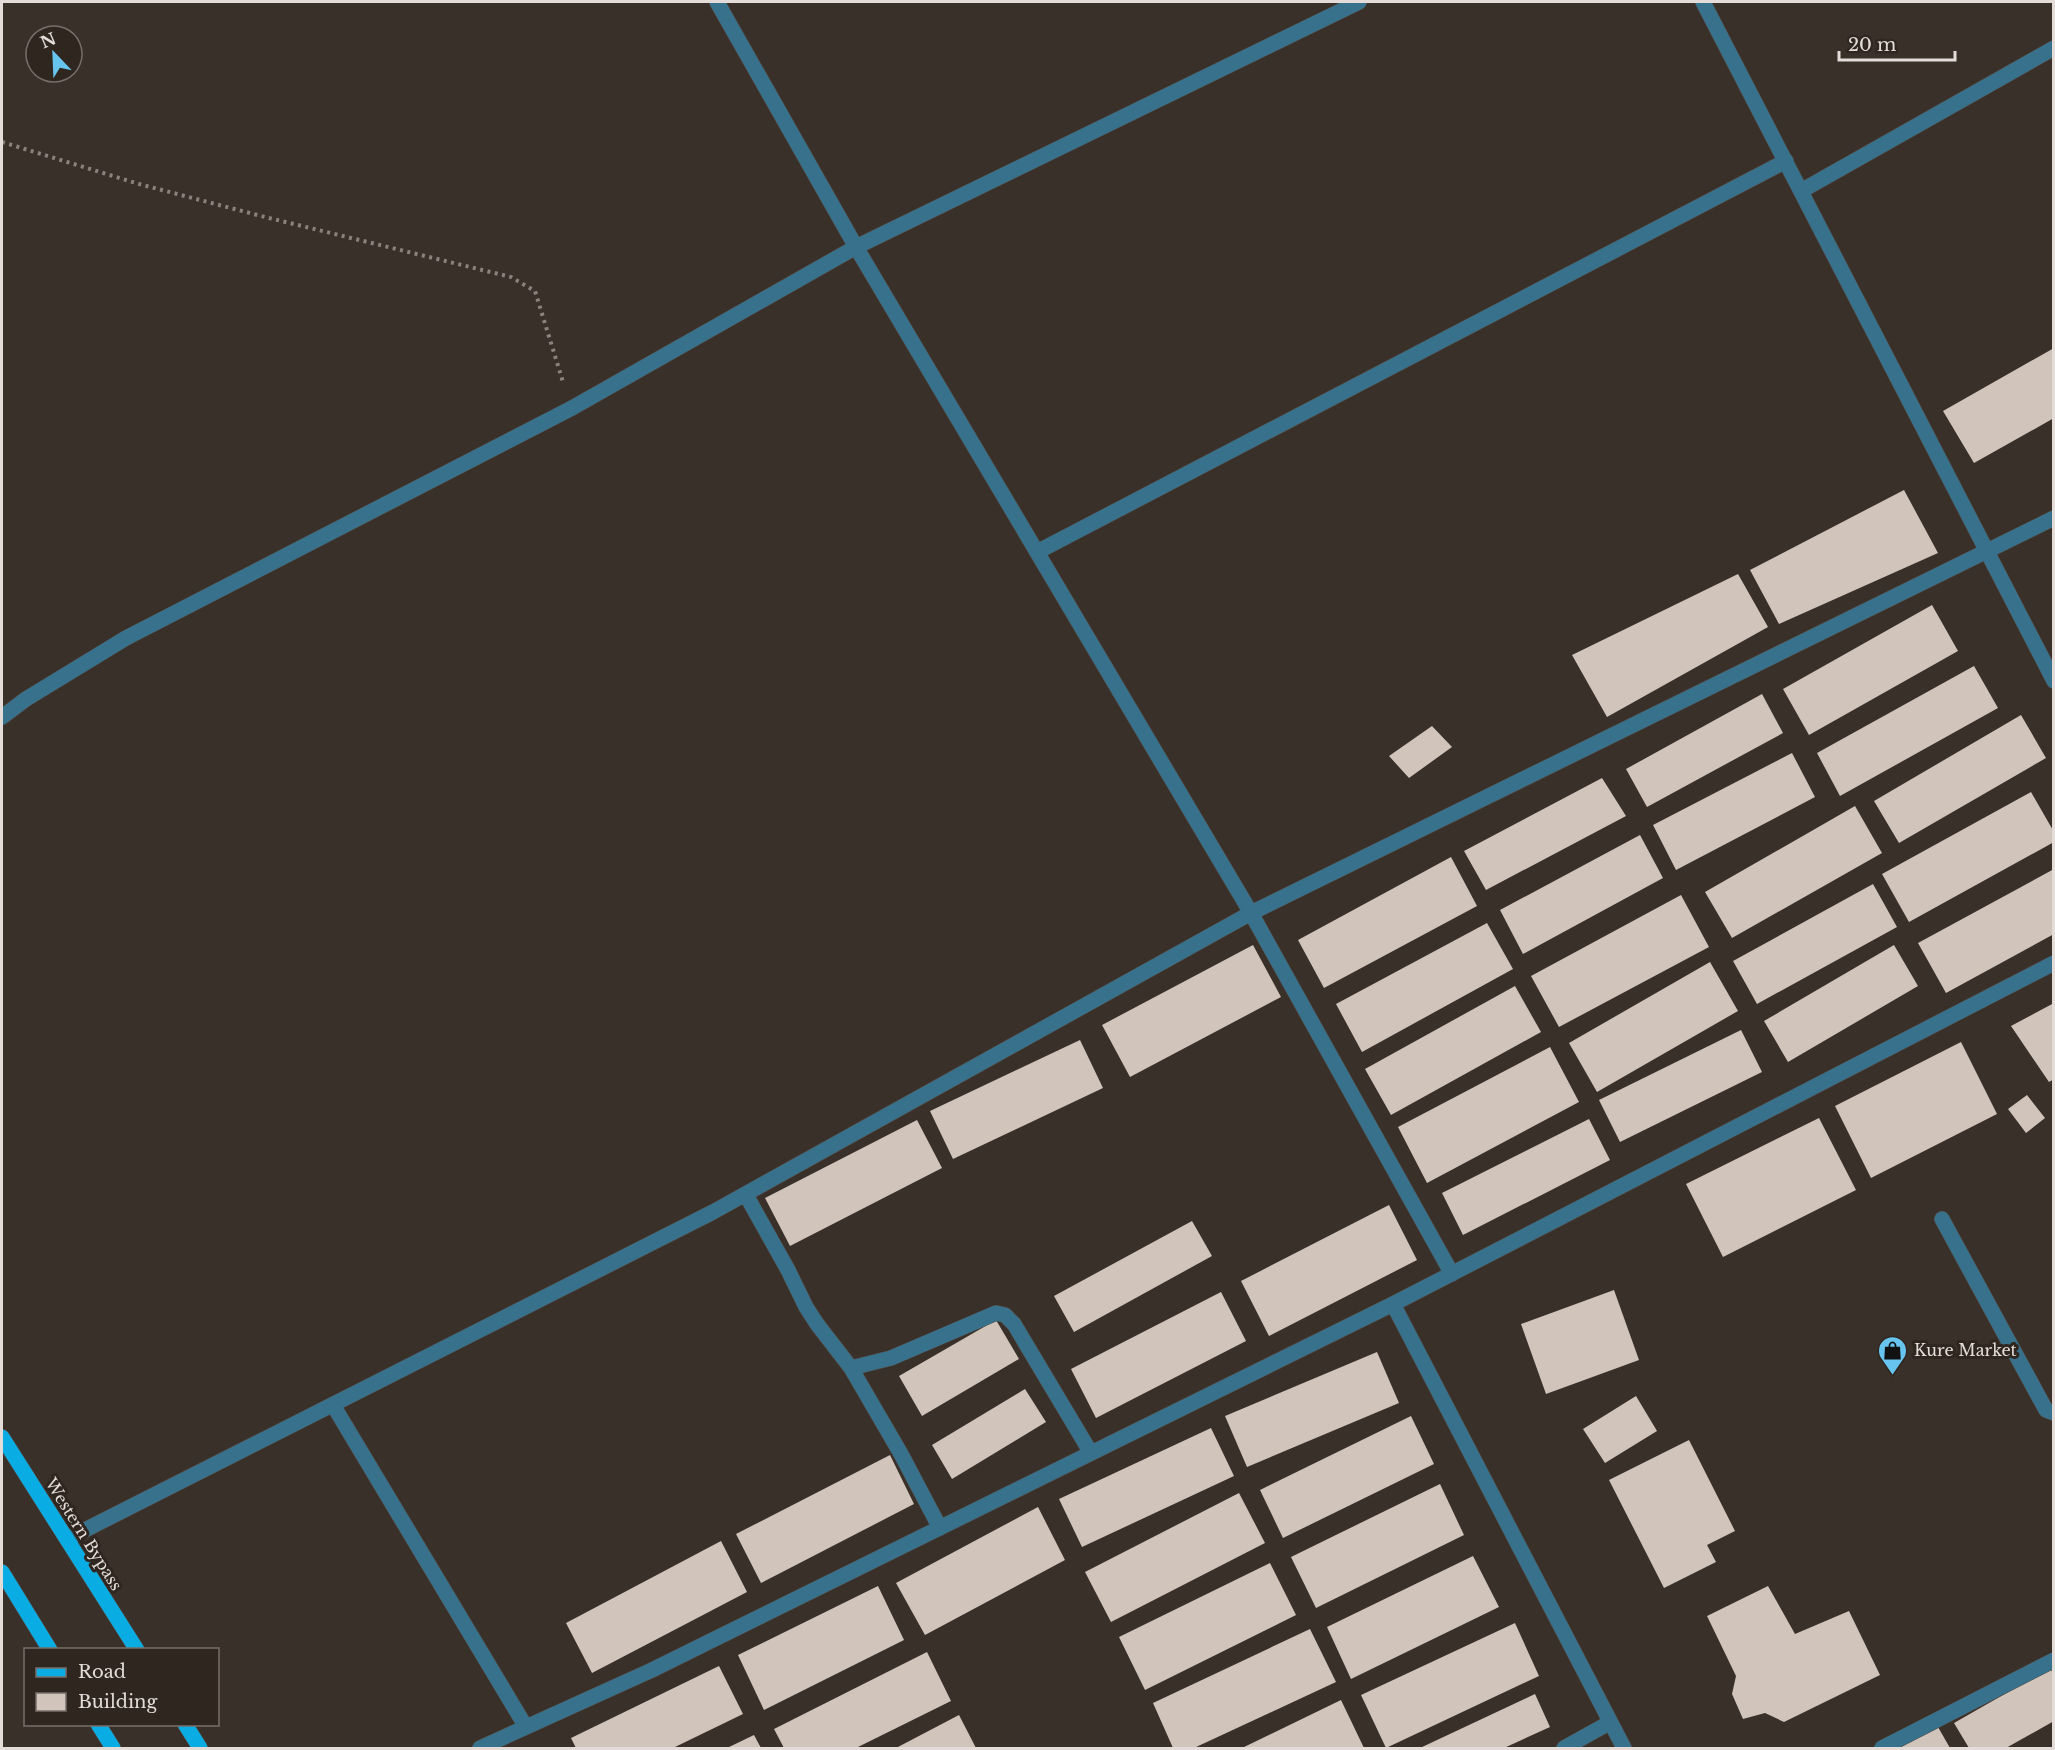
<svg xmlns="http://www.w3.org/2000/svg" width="2055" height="1750" viewBox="0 0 2055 1750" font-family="'Libre Baskerville',serif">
<rect width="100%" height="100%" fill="#3a302a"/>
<path fill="#d1c4bb" d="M 2054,348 L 2054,418 L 1974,463 L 1943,411 Z
M 1904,490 L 1938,553 L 1779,624 L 1750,570 Z
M 1738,574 L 1768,627 L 1607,717 L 1572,655 Z
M 1932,605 L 1958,651 L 1809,735 L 1783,689 Z
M 1974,666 L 1998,708 L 1840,796 L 1817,753 Z
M 1762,694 L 1783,733 L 1647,807 L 1626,769 Z
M 2021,715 L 2046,758 L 1899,843 L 1874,801 Z
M 1432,726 L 1452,747 L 1409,778 L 1389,756 Z
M 1792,753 L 1815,797 L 1676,870 L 1653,825 Z
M 1602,778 L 1626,816 L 1486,890 L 1464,851 Z
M 2031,792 L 2054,832 L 2054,842 L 1909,922 L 1882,874 Z
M 1855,806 L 1882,853 L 1732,938 L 1705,892 Z
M 1640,835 L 1663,878 L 1523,954 L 1500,910 Z
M 1451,857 L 1477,906 L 1324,988 L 1298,940 Z
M 2054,869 L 2054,934 L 1946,993 L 1918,943 Z
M 1873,884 L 1897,927 L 1757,1004 L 1733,961 Z
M 1681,895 L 1709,947 L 1559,1027 L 1531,976 Z
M 1487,923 L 1513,969 L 1362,1052 L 1336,1004 Z
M 1253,945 L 1281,997 L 1130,1077 L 1102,1025 Z
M 1894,945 L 1918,986 L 1788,1062 L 1764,1021 Z
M 1710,962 L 1738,1011 L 1597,1092 L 1569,1043 Z
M 1515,986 L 1541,1032 L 1391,1115 L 1365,1069 Z
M 2054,1003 L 2054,1079 L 2049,1082 L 2011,1026 Z
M 1741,1030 L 1762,1072 L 1620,1142 L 1599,1100 Z
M 1080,1040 L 1103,1088 L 953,1159 L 930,1111 Z
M 1961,1042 L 1997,1114 L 1871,1178 L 1835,1106 Z
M 1550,1047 L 1579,1102 L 1427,1183 L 1398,1127 Z
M 2027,1095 L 2045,1118 L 2026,1133 L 2008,1109 Z
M 1819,1118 L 1856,1190 L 1723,1257 L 1686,1184 Z
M 1589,1119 L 1610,1160 L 1463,1235 L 1442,1193 Z
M 917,1120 L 942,1168 L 790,1246 L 765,1198 Z
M 1389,1205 L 1417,1260 L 1269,1336 L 1241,1281 Z
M 1192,1221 L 1212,1256 L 1074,1332 L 1054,1296 Z
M 1614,1290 L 1639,1360 L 1546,1394 L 1521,1324 Z
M 1221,1292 L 1246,1341 L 1096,1418 L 1071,1369 Z
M 996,1320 L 1019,1359 L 922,1416 L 899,1376 Z
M 1377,1352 L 1399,1403 L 1247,1467 L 1225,1416 Z
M 1025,1389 L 1046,1422 L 952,1479 L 932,1445 Z
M 1636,1396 L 1657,1431 L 1605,1463 L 1583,1429 Z
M 1411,1416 L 1434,1464 L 1283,1538 L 1260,1490 Z
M 1211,1428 L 1234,1476 L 1082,1547 L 1059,1499 Z
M 1689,1440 L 1735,1531 L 1707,1545 L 1716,1562 L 1664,1588 L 1609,1480 Z
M 890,1455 L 914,1504 L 761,1583 L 736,1534 Z
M 1440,1484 L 1464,1535 L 1316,1608 L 1291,1557 Z
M 1239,1493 L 1265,1543 L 1111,1622 L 1085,1572 Z
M 1038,1507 L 1065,1560 L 925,1635 L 896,1583 Z
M 721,1541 L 747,1592 L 592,1673 L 566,1623 Z
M 1473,1556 L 1499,1607 L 1351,1679 L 1327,1627 Z
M 1270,1563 L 1296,1615 L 1145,1690 L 1119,1637 Z
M 878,1586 L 904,1640 L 764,1710 L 738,1655 Z
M 1768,1586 L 1795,1634 L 1849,1611 L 1880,1675 L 1784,1722 L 1765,1713 L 1743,1719 L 1732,1694 L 1736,1676 L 1707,1616 Z
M 1515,1623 L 1539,1676 L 1386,1748 L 1361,1695 Z
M 1310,1629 L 1336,1682 L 1194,1748 L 1173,1748 L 1153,1703 Z
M 927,1652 L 951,1701 L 856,1748 L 784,1748 L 774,1729 Z
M 719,1666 L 743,1714 L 673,1748 L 576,1748 L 571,1738 Z
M 2050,1668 L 2054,1675 L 2054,1721 L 2006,1748 L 1969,1748 L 1954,1723 Z
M 1535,1694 L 1550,1727 L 1504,1748 L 1420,1748 Z
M 1341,1700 L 1364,1748 L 1242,1748 Z
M 959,1715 L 976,1748 L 896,1748 Z
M 1938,1727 L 1950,1748 L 1898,1748 Z
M 754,1735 L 761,1748 L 727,1748 Z"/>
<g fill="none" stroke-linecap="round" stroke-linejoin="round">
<defs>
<path id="service" d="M 1703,2 L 2054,681
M 856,247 L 1251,913 L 1452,1274
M 746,1195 L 788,1270 L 806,1307 L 817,1324 L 851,1368 L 901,1454 L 940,1528
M 1942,1219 L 2046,1410 L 2054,1413
M 1393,1304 L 1624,1748
M 851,1368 L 891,1358 L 996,1313 L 1005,1315 L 1014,1324 L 1091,1453
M 333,1405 L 526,1727
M 67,1539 L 713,1212 L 1251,913 L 2054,518
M 480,1748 L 652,1670 L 1393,1304 L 2054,963
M 1564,1748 L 1609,1723
M 1882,1748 L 2054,1660"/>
<path id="minor" d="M 717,2 L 856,247
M 1801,191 L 2054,48
M 1037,552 L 1786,161
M 2,717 L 26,699 L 126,638 L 572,408 L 856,247 L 1359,2"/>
<path id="primary" d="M 2,1437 L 137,1650
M 2,1572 L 50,1650
M 98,1724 L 113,1748
M 185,1724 L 200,1748"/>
</defs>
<use href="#service" stroke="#554c46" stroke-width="16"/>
<use href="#minor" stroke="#554c46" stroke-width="16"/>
<use href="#primary" stroke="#554c46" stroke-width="16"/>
<path stroke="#8a827c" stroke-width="4" stroke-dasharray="3 4.5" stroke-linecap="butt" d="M 2,142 L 139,184 L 265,217 L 511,277 L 535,291 L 563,382"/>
<use href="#service" stroke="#37718b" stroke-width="15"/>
<use href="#minor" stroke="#37718b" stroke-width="15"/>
<use href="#primary" stroke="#0aade3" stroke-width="15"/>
</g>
<defs>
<symbol id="shop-pin" viewBox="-11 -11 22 30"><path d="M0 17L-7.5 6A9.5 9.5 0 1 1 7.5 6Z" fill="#66c4ef" stroke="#302620"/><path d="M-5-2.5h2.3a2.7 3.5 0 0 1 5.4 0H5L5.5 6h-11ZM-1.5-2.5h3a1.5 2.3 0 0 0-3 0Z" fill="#111"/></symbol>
</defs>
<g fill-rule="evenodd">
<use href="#shop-pin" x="1876" y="1334" width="33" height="45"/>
</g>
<g text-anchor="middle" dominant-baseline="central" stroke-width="6" stroke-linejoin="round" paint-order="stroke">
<g font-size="16" fill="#e3dcd8" stroke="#302620" text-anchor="start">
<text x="1914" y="1350">Kure Market</text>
</g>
<g font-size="16" fill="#e3dcd8" stroke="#302620">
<text transform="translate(84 1534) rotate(58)">Western Bypass</text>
</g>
</g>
<rect width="2055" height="1750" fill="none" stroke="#e3dcd8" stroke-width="6"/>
<rect x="24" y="1648" width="195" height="78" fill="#302620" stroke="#786f6a" stroke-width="1.5"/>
<rect x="36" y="1668" width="30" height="9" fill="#0aade3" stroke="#786f6a" stroke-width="1.5"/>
<text x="78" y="1678" font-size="18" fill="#e3dcd8">Road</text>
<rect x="36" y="1693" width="30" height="18" fill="#d1c4bb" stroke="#786f6a" stroke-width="1.5"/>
<text x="78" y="1708" font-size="18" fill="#e3dcd8">Building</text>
<g transform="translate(54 54) rotate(337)"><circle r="28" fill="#302620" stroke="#786f6a" stroke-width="1.5"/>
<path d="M0-4.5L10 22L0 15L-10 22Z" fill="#66c4ef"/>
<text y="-9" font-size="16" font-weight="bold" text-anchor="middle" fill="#e3dcd8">N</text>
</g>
<path d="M1839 51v9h116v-9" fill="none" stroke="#e3dcd8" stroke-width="3"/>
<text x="1848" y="51" font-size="18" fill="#e3dcd8" stroke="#302620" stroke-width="4.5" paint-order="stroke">20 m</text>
</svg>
